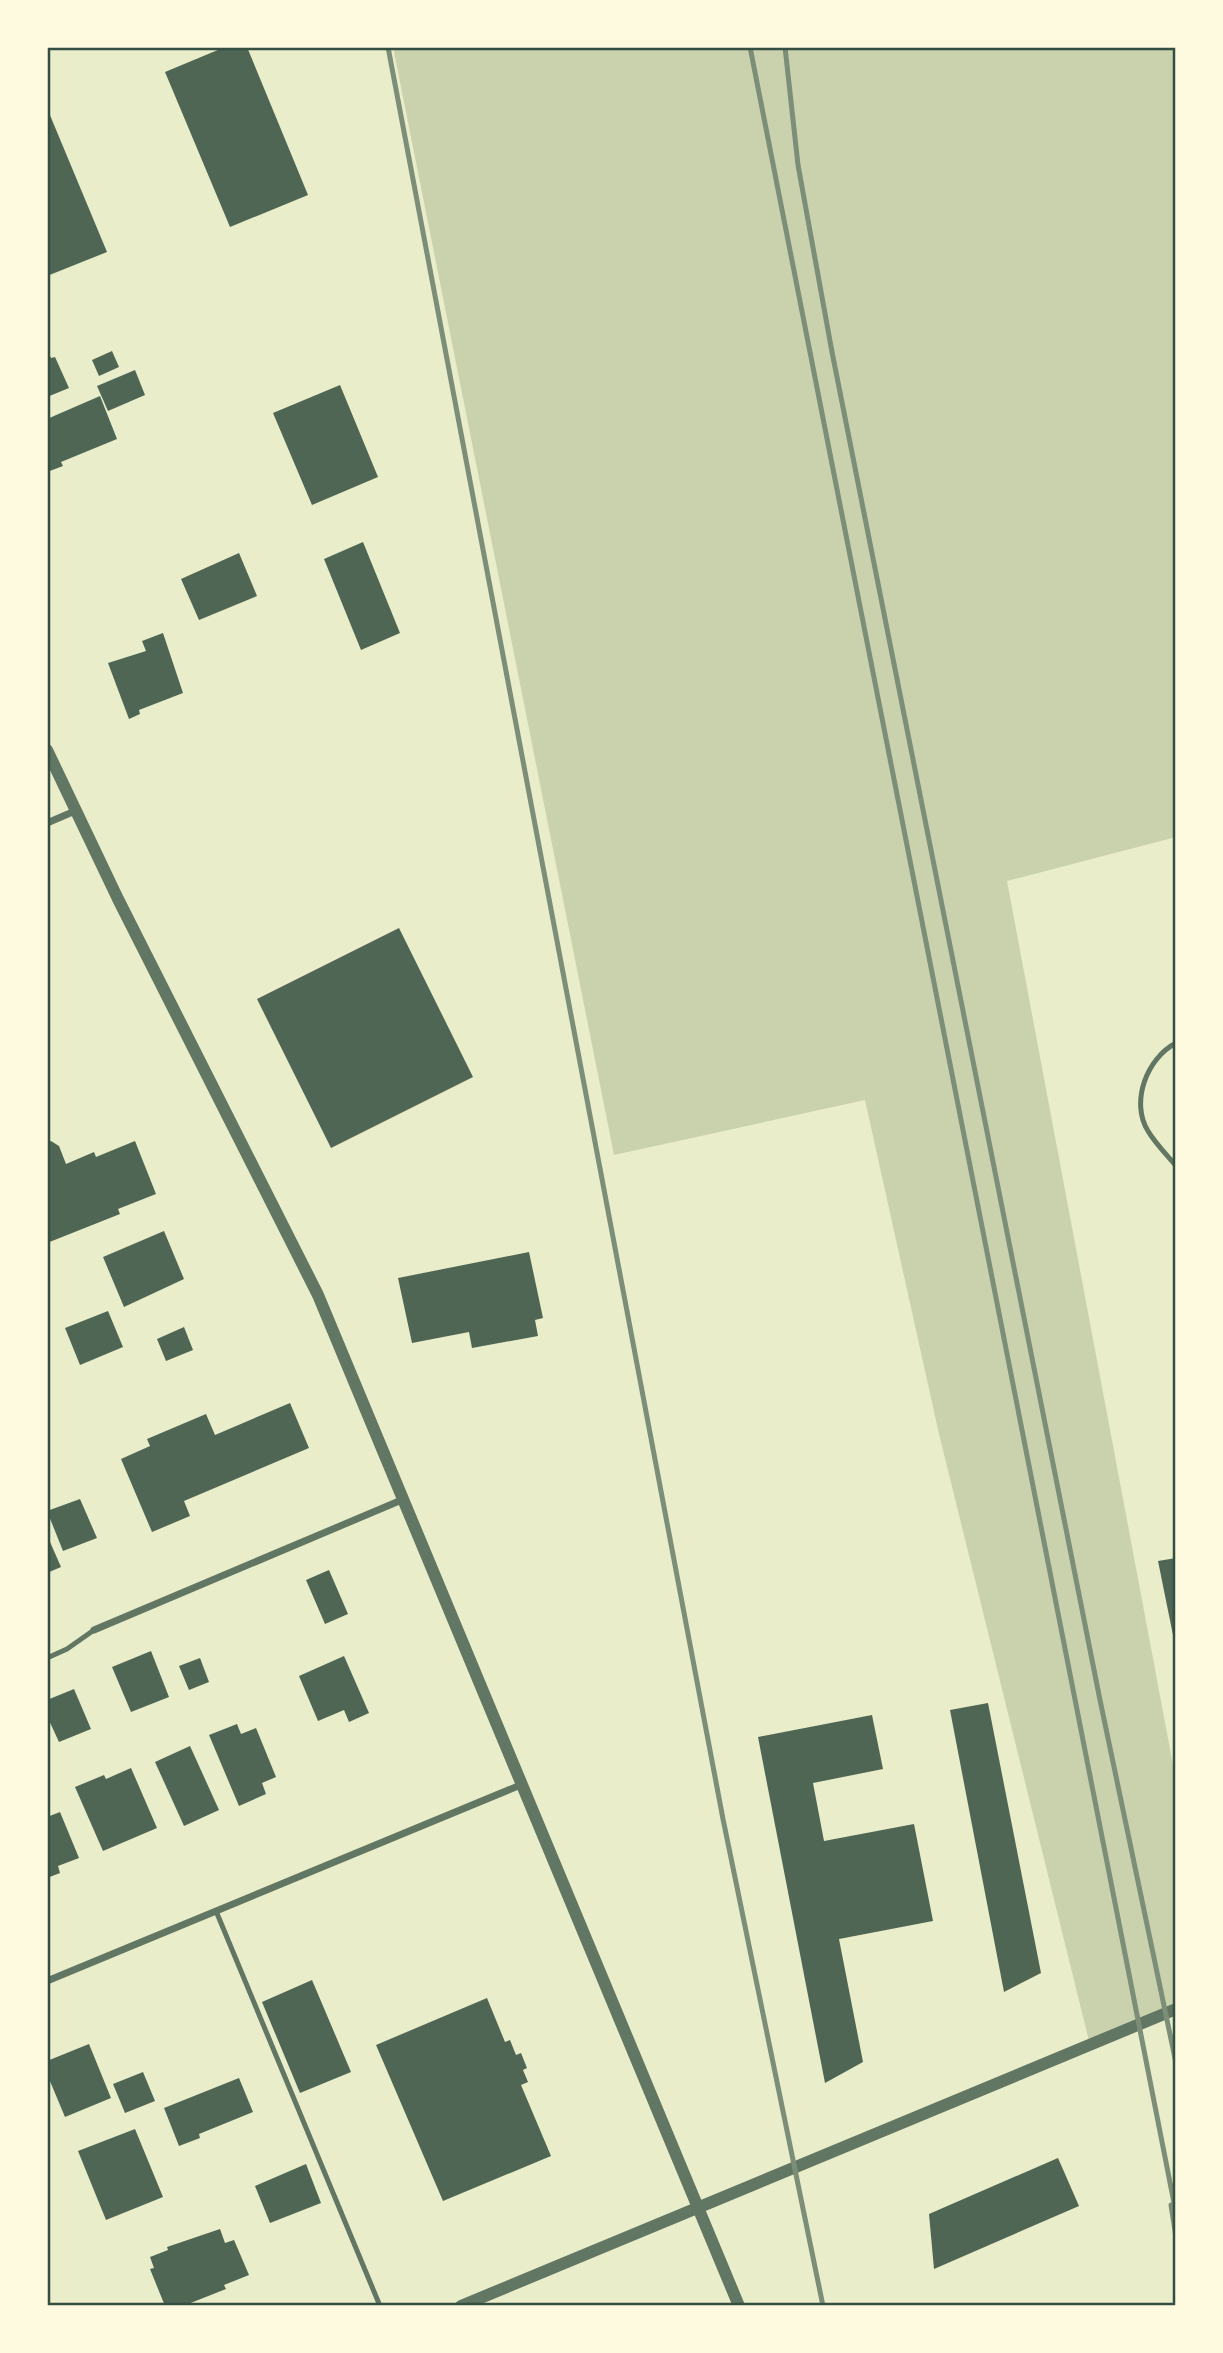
<svg xmlns="http://www.w3.org/2000/svg" width="1223" height="2353" viewBox="0 0 1223 2353" font-family="'Noto Sans',sans-serif">
<rect width="100%" height="100%" fill="#e9edc9"/>
<path fill="#cad2ad" d="M 393,47 L 1176,47 L 1176,837 L 1007,881 L 1176,1781 L 1176,2009 L 1090,2045 L 939,1434 L 865,1100 L 614,1155 Z"/>
<path fill="#4f6655" d="M 225,47 L 247,47 L 308,195 L 230,227 L 165,72 Z
M 47,108 L 107,252 L 47,276 Z
M 47,350 L 51,358 L 55,357 L 69,388 L 47,397 Z
M 112,351 L 119,367 L 99,376 L 92,360 Z
M 135,370 L 145,395 L 108,411 L 97,386 Z
M 340,385 L 378,477 L 312,505 L 273,413 Z
M 100,396 L 117,439 L 61,462 L 63,466 L 47,472 L 47,419 Z
M 363,542 L 400,633 L 361,650 L 324,559 Z
M 239,553 L 257,596 L 199,620 L 181,579 Z
M 163,633 L 183,693 L 139,710 L 140,714 L 129,719 L 108,663 L 146,651 L 142,641 Z
M 399,928 L 473,1077 L 331,1148 L 257,999 Z
M 51,1141 L 59,1146 L 66,1164 L 94,1152 L 96,1157 L 135,1141 L 156,1194 L 118,1209 L 120,1214 L 47,1243 L 47,1142 Z
M 164,1231 L 184,1279 L 124,1307 L 103,1257 Z
M 529,1252 L 543,1318 L 535,1320 L 538,1336 L 472,1348 L 469,1332 L 412,1343 L 398,1278 Z
M 108,1311 L 123,1347 L 80,1365 L 65,1328 Z
M 184,1327 L 193,1350 L 166,1361 L 157,1339 Z
M 290,1403 L 309,1448 L 184,1501 L 190,1516 L 152,1532 L 121,1459 L 150,1446 L 147,1439 L 206,1414 L 215,1435 Z
M 80,1499 L 97,1538 L 63,1551 L 47,1511 Z
M 47,1535 L 61,1567 L 47,1573 Z
M 1176,1558 L 1176,1644 L 1175,1645 L 1158,1561 Z
M 329,1570 L 348,1614 L 325,1624 L 306,1580 Z
M 151,1651 L 169,1697 L 131,1712 L 112,1667 Z
M 344,1656 L 369,1713 L 349,1722 L 344,1710 L 318,1721 L 299,1676 Z
M 200,1658 L 209,1682 L 189,1690 L 179,1666 Z
M 74,1689 L 91,1729 L 59,1742 L 47,1716 L 47,1700 Z
M 988,1703 L 1041,1973 L 1004,1992 L 950,1710 Z
M 872,1715 L 883,1769 L 813,1783 L 824,1841 L 914,1824 L 933,1921 L 839,1939 L 863,2062 L 825,2083 L 758,1737 Z
M 237,1724 L 241,1734 L 256,1728 L 276,1777 L 262,1783 L 266,1794 L 239,1806 L 209,1735 Z
M 190,1746 L 219,1810 L 184,1826 L 155,1762 Z
M 131,1768 L 157,1828 L 103,1851 L 75,1787 L 104,1775 L 106,1779 Z
M 60,1812 L 79,1858 L 58,1866 L 60,1873 L 47,1878 L 47,1817 Z
M 312,1980 L 351,2072 L 300,2093 L 262,2002 Z
M 487,1998 L 505,2042 L 510,2040 L 516,2055 L 521,2053 L 527,2068 L 523,2070 L 528,2082 L 521,2085 L 551,2156 L 443,2201 L 376,2045 Z
M 89,2044 L 111,2098 L 65,2117 L 47,2074 L 47,2061 Z
M 143,2072 L 155,2101 L 125,2113 L 113,2084 Z
M 239,2078 L 253,2112 L 199,2134 L 200,2138 L 179,2146 L 164,2108 Z
M 135,2129 L 163,2197 L 106,2220 L 78,2151 Z
M 1058,2158 L 1079,2206 L 934,2269 L 929,2214 Z
M 306,2164 L 321,2203 L 270,2223 L 255,2186 Z
M 220,2229 L 225,2243 L 234,2240 L 249,2275 L 224,2285 L 226,2289 L 183,2306 L 165,2306 L 150,2269 L 154,2268 L 150,2257 L 168,2250 L 167,2247 Z"/>
<g fill="none" stroke-linecap="round" stroke-linejoin="round">
<path stroke="#617663" stroke-width="5" d="M 1176,1043 C 1147,1058 1130,1102 1148,1131 C 1155,1143 1167,1155 1176,1166
M 47,1658 L 67,1649 L 94,1630
M 216,1911 L 380,2306"/>
<path stroke="#617663" stroke-width="7" d="M 47,823 L 75,811
M 94,1630 L 404,1499
M 47,1981 L 523,1784"/>
<path stroke="#617663" stroke-width="12" d="M 47,750 L 118,899 L 318,1295 L 739,2306
M 461,2306 L 1176,2009"/>
<path stroke="#7c8e77" stroke-width="5" d="M 388,47 L 723,1819 L 823,2306
M 750,47 L 1176,2213
M 785,47 L 798,165 L 832,352 L 1100,1700 L 1176,2063
M 1171,2205 L 1176,2237"/>
</g>
<rect width="1223" height="2353" fill="none" stroke="#fefae0" stroke-width="98"/>
<rect x="49" y="49" width="1125" height="2255" fill="none" stroke="#344e41" stroke-width="2.5"/>
</svg>
